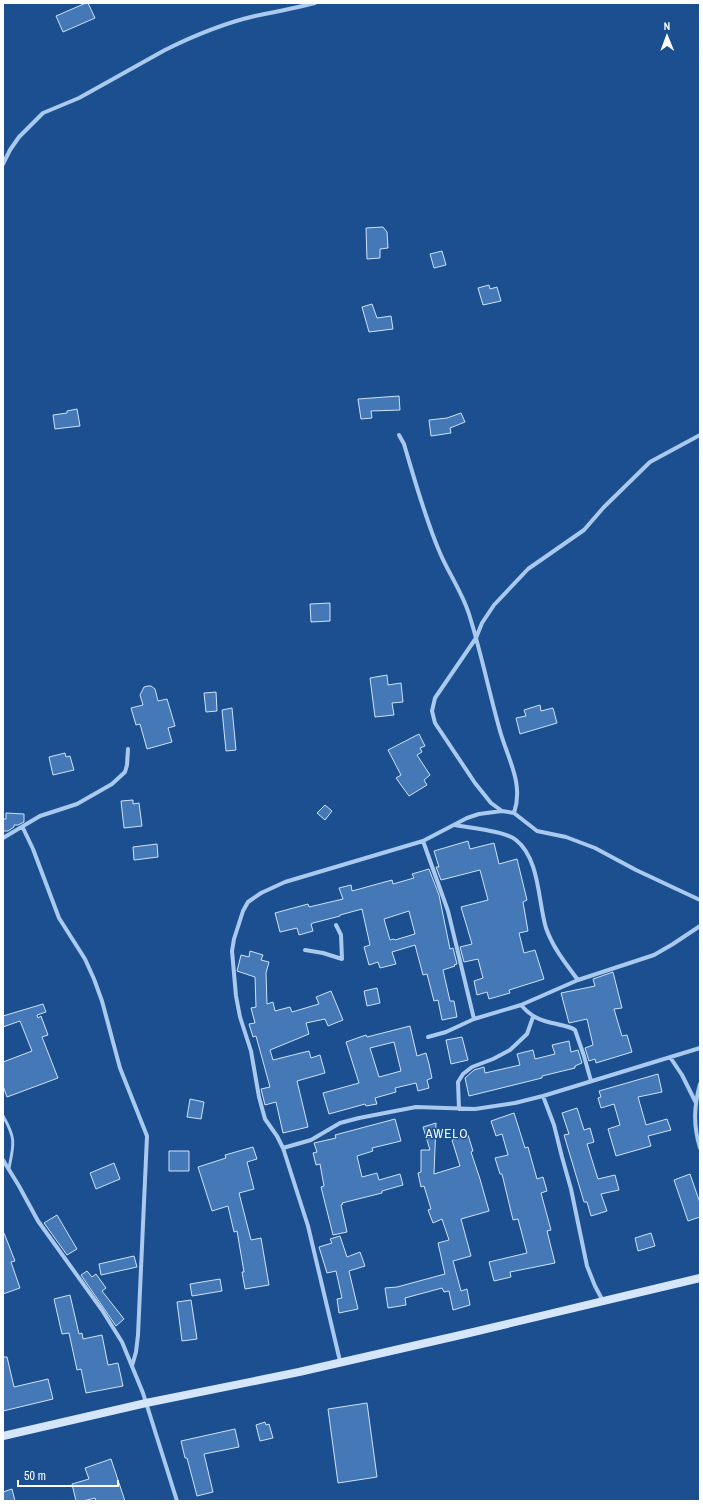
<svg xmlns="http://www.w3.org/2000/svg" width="703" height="1504" viewBox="0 0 703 1504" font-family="'Archivo Narrow',sans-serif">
<rect width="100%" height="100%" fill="#1b4f8f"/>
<path fill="#4478b7" stroke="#cfe3fa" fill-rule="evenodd" d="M 86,3 L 88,3 L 95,18 L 63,32 L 56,16 Z
M 383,227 L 387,232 L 388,248 L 380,249 L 380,258 L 367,259 L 366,228 Z
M 442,251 L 446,265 L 434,268 L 430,254 Z
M 489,285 L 490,289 L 497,287 L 501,301 L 483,305 L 478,288 Z
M 372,304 L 377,318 L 391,316 L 393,329 L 369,332 L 362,307 Z
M 399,396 L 400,410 L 371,411 L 372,418 L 361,419 L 358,399 Z
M 77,409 L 80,426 L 55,429 L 53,415 L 67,413 L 67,411 Z
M 461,413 L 465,422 L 450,428 L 451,433 L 431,436 L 429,420 L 447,418 Z
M 330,603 L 330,621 L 311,622 L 310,604 Z
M 387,675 L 388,685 L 401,683 L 403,702 L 392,703 L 394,715 L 375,717 L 370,678 Z
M 148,686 L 151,686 L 155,689 L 158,701 L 167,699 L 175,726 L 168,728 L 172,742 L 147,749 L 140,724 L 136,725 L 131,708 L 143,705 L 140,695 L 144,687 Z
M 216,692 L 217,711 L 206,712 L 204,693 Z
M 540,705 L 541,711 L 553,708 L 557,723 L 520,734 L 516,718 L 526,716 L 524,710 Z
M 232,708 L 236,750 L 226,751 L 222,710 Z
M 419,734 L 425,746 L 420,748 L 422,752 L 417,755 L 430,775 L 424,780 L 427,785 L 409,796 L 396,778 L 401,775 L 388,750 Z
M 65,753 L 66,757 L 70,756 L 74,770 L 53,775 L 49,757 Z
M 133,800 L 133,804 L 139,803 L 142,826 L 124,828 L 121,801 Z
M 325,805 L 332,811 L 325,820 L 317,813 Z
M 6,813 L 24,814 L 24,822 L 18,825 L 14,825 L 14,827 L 8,831 L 3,831 L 3,819 L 6,819 Z
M 468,841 L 470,849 L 494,843 L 499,864 L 517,859 L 527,900 L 523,902 L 528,931 L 519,933 L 524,953 L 535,950 L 544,979 L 509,990 L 510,993 L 489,999 L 487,992 L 477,995 L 474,981 L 483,978 L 478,959 L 464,962 L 460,947 L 472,944 L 461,907 L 488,900 L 480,870 L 441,880 L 436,867 L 439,867 L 434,851 Z
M 157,844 L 158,857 L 134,860 L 133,847 Z
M 429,869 L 439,895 L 450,949 L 453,948 L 457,964 L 454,965 L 455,966 L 443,970 L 450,1001 L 454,1001 L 457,1017 L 442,1020 L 438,1000 L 434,1001 L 427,974 L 423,975 L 415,945 L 392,952 L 396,964 L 380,968 L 378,962 L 369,965 L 364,947 L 370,945 L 362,909 L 340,915 L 340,916 L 313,923 L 311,924 L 313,931 L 299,935 L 297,928 L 280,932 L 275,913 L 308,904 L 309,907 L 343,899 L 339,888 L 351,885 L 352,891 L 392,880 L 393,884 L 414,878 L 412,874 ZM 409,911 L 415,934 L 395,940 L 394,939 L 390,940 L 384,919 Z
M 250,951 L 263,955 L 261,960 L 269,962 L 266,973 L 267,1004 L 273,1002 L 275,1011 L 290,1007 L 292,1012 L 319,1004 L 316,997 L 331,991 L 343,1020 L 328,1026 L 325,1019 L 306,1023 L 309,1034 L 270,1050 L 273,1060 L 309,1051 L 311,1058 L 320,1055 L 325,1073 L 297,1081 L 308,1127 L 283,1133 L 276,1102 L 265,1105 L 261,1089 L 270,1087 L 256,1036 L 253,1037 L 249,1024 L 255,1023 L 251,1008 L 256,1007 L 255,977 L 237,971 L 241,955 L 249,957 Z
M 613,972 L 622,1008 L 614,1009 L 622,1036 L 627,1035 L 632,1052 L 596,1063 L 595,1059 L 589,1061 L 585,1048 L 593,1045 L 587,1019 L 569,1023 L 561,993 L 595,986 L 593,979 Z
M 377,988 L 380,1003 L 367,1006 L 364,991 Z
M 43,1004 L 46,1012 L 37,1015 L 38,1018 L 41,1016 L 48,1035 L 42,1037 L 58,1078 L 7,1097 L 3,1086 L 3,1062 L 32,1051 L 20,1021 L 3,1027 L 3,1016 Z
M 410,1026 L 417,1056 L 426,1053 L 429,1064 L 432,1078 L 427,1080 L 429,1088 L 418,1091 L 416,1083 L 395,1088 L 396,1092 L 375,1098 L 377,1104 L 366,1106 L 365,1104 L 329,1114 L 323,1093 L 359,1083 L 346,1042 L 366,1035 L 367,1037 ZM 394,1042 L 401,1071 L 379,1077 L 370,1048 Z
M 462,1037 L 468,1060 L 451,1064 L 446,1040 Z
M 569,1041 L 571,1052 L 578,1050 L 582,1063 L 575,1066 L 575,1068 L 542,1076 L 542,1078 L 469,1096 L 465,1078 L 474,1070 L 484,1067 L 485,1073 L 520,1065 L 517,1054 L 533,1050 L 535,1059 L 555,1054 L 552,1045 Z
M 658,1074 L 662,1092 L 638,1097 L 646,1125 L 667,1119 L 671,1130 L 648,1136 L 651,1146 L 616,1156 L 608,1129 L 620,1125 L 614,1104 L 601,1108 L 598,1098 L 601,1097 L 599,1091 Z
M 190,1099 L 204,1102 L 201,1119 L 187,1117 Z
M 577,1108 L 584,1130 L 590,1128 L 594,1142 L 587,1144 L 598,1179 L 615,1175 L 619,1190 L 601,1194 L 607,1211 L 591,1216 L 587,1202 L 584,1202 L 564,1135 L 569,1134 L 562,1113 Z
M 514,1113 L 525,1148 L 528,1147 L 537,1179 L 543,1177 L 547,1191 L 541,1193 L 551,1230 L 547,1231 L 555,1263 L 510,1272 L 511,1277 L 494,1281 L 489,1262 L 527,1253 L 518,1219 L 513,1220 L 502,1174 L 500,1174 L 495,1158 L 508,1155 L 502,1134 L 496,1136 L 491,1121 Z
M 395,1119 L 401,1141 L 372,1148 L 373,1151 L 357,1156 L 362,1177 L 377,1173 L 379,1180 L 400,1174 L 403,1185 L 382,1191 L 382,1193 L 342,1203 L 343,1204 L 341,1205 L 347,1232 L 333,1235 L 321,1187 L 324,1186 L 320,1164 L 316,1165 L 313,1153 L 317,1152 L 314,1143 L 336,1138 L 335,1135 Z
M 436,1123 L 434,1174 L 460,1166 L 452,1140 L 468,1135 L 473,1151 L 471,1152 L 480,1179 L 489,1211 L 461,1219 L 471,1256 L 453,1261 L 461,1291 L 467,1289 L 470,1305 L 453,1310 L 449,1291 L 444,1292 L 442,1288 L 405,1298 L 406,1305 L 388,1308 L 385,1288 L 397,1287 L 445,1274 L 438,1243 L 449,1240 L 442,1219 L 433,1223 L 428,1210 L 431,1209 L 424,1186 L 421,1187 L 418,1173 L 421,1172 L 421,1150 L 430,1150 L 423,1127 Z
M 253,1147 L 257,1159 L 247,1162 L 254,1189 L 239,1193 L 251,1240 L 261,1238 L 269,1285 L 245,1289 L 242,1272 L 244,1272 L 237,1231 L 234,1232 L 228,1206 L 212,1211 L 198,1167 L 226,1158 L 225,1155 Z
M 169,1151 L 189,1151 L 189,1171 L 169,1171 Z
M 114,1163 L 120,1179 L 96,1189 L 90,1173 Z
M 690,1174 L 700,1203 L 700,1217 L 688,1221 L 674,1180 Z
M 57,1215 L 77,1249 L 67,1255 L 44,1223 Z
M 3,1233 L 4,1233 L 15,1261 L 11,1262 L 20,1288 L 3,1294 Z
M 651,1233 L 655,1246 L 638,1251 L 635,1238 Z
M 340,1236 L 347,1257 L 360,1252 L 365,1266 L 349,1271 L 358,1309 L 339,1313 L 337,1299 L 342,1298 L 336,1271 L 327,1273 L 319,1247 L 332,1243 L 330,1239 Z
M 134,1256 L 137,1267 L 101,1275 L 99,1264 Z
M 87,1271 L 92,1277 L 96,1274 L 106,1288 L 102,1291 L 124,1319 L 116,1326 L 81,1275 Z
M 220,1279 L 222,1291 L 192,1296 L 190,1284 Z
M 70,1295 L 79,1334 L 82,1333 L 83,1339 L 102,1335 L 108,1365 L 118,1363 L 123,1386 L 86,1393 L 81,1369 L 77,1370 L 69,1333 L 62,1334 L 54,1299 Z
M 191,1300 L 197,1339 L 182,1341 L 177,1302 Z
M 3,1357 L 7,1357 L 14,1387 L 48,1379 L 53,1399 L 3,1411 Z
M 367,1403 L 377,1477 L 338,1483 L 328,1409 Z
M 265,1422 L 266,1425 L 269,1424 L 273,1438 L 260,1441 L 256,1425 Z
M 235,1429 L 239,1447 L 204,1454 L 213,1492 L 197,1496 L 187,1458 L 185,1458 L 181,1441 Z
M 111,1459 L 125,1501 L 96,1501 L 95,1498 L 83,1501 L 76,1501 L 72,1484 L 89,1479 L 85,1468 Z
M 12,1489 L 15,1501 L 3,1501 L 3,1492 Z"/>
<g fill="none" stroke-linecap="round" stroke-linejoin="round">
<path stroke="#a9c9ee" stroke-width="3" d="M 3,1116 C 16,1138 14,1144 9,1168"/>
<path stroke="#a9c9ee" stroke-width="4" d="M 3,164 L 10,150 L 19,137 L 43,113 L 79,98 L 165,50 C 193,36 225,23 255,16 C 275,12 295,8 315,3
M 399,435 L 404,444 C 415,481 425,518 440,553 C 449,574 462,592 469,614 C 481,652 489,692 500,731 C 508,759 524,784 514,813
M 502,811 L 491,803 L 475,783 L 435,723 L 432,711 L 435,698 L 476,638 L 482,623 L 494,605 L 528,569 L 584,530 L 604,507 L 650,462 L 700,435
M 455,825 C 470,828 505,831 516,840 C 540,859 538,902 546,928 C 553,948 566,964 578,980
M 23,828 L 33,849 L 59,918 L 85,959 L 94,979 L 102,1001 L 120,1068 L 147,1136 L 138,1335 L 136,1352 L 132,1366
M 3,838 L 40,816 L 77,804 L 112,784 L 125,772 L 127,765 L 128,749
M 423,841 L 448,911 L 474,1019
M 305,950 L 323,953 L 342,959 L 341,935 L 336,925
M 521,1005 C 531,1017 541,1021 557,1024 C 563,1026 569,1026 575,1030 L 584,1056 L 591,1081
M 428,1037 L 446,1032 L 474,1019 L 521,1005 L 578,980 L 654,955 L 673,944 L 700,926
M 670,1057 L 682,1075 L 695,1101
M 700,1084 C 694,1106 693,1125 700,1148
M 543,1096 L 554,1125 L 562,1157 L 571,1189 L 587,1266 L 595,1286 L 603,1301
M 459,1109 L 458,1082 L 463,1074 L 472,1067 L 493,1059 L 510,1050 L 527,1034 L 533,1017
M 283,1148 L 311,1140 L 340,1123 L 359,1118 L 416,1107 L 475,1109 L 515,1103 L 543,1096 L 700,1048
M 3,1160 L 19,1186 L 38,1221 L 102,1310 L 122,1342 L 143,1393 L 177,1501
M 340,1361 L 308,1226 L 283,1148 L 277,1136 L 265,1119 L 259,1097 L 251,1051 L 240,1017 L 236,996 L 232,951 L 234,939 L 243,911 L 248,902 L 261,893 L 285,882 L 423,841 L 467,818 L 479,814 L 502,811 L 514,813 L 537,831 L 566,837 L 595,848 L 636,870 L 700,900"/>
<path stroke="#d6e6fa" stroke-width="8" d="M 3,1436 L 146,1403 L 299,1372 L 465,1334 L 700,1278"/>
</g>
<g text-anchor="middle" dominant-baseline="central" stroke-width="3" stroke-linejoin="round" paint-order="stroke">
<g font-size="13" letter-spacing="1" fill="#fff" stroke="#1b4f8f">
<text x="447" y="1133">AWELO</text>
</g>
</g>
<rect width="703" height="1504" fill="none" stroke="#ffffff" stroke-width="8"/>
<g transform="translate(667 36) rotate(359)" stroke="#1b4f8f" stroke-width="3" paint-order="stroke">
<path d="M0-3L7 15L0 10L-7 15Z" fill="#ffffff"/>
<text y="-6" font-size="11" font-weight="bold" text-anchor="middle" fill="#ffffff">N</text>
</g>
<path d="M18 1480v6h100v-6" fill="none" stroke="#ffffff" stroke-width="2"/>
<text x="24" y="1480" font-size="12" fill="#ffffff" stroke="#1b4f8f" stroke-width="3" paint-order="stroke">50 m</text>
</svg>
